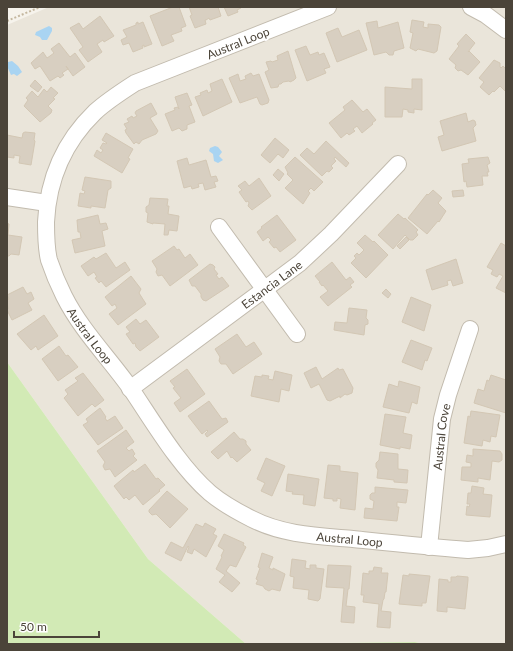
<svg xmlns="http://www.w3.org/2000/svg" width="513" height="651" viewBox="0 0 513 651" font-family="Lato,sans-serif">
<rect width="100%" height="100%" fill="#f6f3ec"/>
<path fill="#eae5da" d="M 49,7 L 506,7 L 506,644 L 424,644 L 415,642 L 246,644 L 148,559 L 7,362 L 7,25 Z"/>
<path fill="#d2eab5" d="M 7,362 L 148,559 L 246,644 L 7,644 Z
M 415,642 L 424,644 L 270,644 Z"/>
<path fill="#a9d4f2" d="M 49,26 L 52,28 L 52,31 L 47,40 L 42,40 L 40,37 L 35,35 L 36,32 Z
M 12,61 L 18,66 L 22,72 L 17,76 L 14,74 L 11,75 L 7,66 L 8,62 Z
M 215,146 L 218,147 L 222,152 L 219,156 L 223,160 L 218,163 L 214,161 L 213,154 L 209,151 L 210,148 Z"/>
<path fill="#d8cfc1" stroke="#d3c7b4" d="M 173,7 L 179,7 L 186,26 L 181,28 L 182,31 L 171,35 L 174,41 L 162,46 L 150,16 Z
M 189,7 L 218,7 L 221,16 L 210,20 L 209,18 L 206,20 L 205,20 L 206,24 L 195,28 L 190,16 L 192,15 Z
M 224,7 L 241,7 L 241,8 L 237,10 L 238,12 L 228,16 Z
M 100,16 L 114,36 L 104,42 L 103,40 L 97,44 L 102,52 L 88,62 L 79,50 L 83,47 L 70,28 L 79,23 L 83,29 Z
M 412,20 L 424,22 L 423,27 L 428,28 L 428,24 L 439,25 L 441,27 L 437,51 L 434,53 L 418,49 L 416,51 L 410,48 L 413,33 L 410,32 Z
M 377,21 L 378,28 L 398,22 L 404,48 L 394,51 L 393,55 L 389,55 L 386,52 L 374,55 L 366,23 Z
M 138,22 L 138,24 L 143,22 L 152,44 L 144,47 L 144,45 L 142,46 L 143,48 L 133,52 L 129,43 L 123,45 L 121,40 L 127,37 L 123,30 L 136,25 L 136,23 Z
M 338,28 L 342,37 L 359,30 L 367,50 L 337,62 L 326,33 Z
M 466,34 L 475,43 L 468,52 L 469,51 L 480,62 L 468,75 L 461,70 L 458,71 L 455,68 L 456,65 L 449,59 L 459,46 L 457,44 Z
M 59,43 L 70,57 L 75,53 L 85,67 L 73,76 L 66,66 L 68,69 L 62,73 L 64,75 L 60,78 L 58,76 L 50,81 L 40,66 L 35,69 L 31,63 L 43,52 L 47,58 L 50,56 L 54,53 L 51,49 Z
M 306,46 L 310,55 L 318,52 L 319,55 L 324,53 L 330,67 L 324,69 L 326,73 L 307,81 L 295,50 Z
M 288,51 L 296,78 L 294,80 L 290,82 L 289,81 L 283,82 L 281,84 L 279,84 L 278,87 L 271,88 L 265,72 L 269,70 L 266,62 L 271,61 L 272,62 L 278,60 L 277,56 Z
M 494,60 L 500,63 L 500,67 L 501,68 L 503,66 L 506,69 L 506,89 L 505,91 L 500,86 L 494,92 L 493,91 L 489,95 L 480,87 L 484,82 L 479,78 Z
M 251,73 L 253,76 L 259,74 L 269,100 L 268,103 L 262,105 L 260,104 L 257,97 L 240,103 L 229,78 L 238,74 L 240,81 L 246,79 L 245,76 Z
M 222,79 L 232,102 L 203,116 L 195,97 L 201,95 L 200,93 L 207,90 L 208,93 L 212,91 L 210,84 Z
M 412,79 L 422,79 L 422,110 L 414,109 L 414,113 L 408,112 L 408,110 L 403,109 L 402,117 L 385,117 L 385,87 L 412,89 Z
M 35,80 L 42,87 L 38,92 L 30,86 Z
M 51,87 L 58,93 L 53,98 L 55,99 L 48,106 L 52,110 L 51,113 L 40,122 L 24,106 L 28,100 L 26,98 L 32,91 L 38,97 L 44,89 L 47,92 Z
M 187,93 L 192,105 L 189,106 L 195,122 L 187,125 L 187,129 L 182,131 L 179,128 L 172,131 L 165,114 L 175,110 L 174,108 L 178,107 L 179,109 L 175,97 Z
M 352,100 L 363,112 L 367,109 L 376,120 L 372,123 L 373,124 L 362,133 L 357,126 L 353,129 L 355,131 L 349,135 L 347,133 L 341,138 L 329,123 L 345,110 L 343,107 Z
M 151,103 L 157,114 L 150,118 L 158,131 L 156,134 L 142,140 L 139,144 L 136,142 L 134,144 L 126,133 L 125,130 L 127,129 L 124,124 L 129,122 L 127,119 L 132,116 L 133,118 L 137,116 L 135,113 L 136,111 Z
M 466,113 L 468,122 L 473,120 L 475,121 L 476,125 L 473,128 L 476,141 L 442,151 L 438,137 L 444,135 L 440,121 Z
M 25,132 L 35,133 L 34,140 L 35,141 L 31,165 L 19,163 L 20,156 L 14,155 L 14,158 L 7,157 L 7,135 L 22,138 L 23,133 Z
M 106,133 L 133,149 L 128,158 L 130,159 L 122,173 L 94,156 L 97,150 L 101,153 L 103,150 L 100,148 L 103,143 L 106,144 L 107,143 L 102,140 Z
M 275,138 L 289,150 L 283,158 L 278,154 L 270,163 L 261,155 Z
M 326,141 L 349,163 L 346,167 L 335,157 L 334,159 L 336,161 L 331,166 L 333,168 L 329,172 L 327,171 L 322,176 L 300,155 L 307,148 L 314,154 Z
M 295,157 L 323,182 L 314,191 L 311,188 L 308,191 L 310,193 L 303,204 L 285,188 L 293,180 L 287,174 L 288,173 L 285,167 Z
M 488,157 L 490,163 L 487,165 L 489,172 L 487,172 L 488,176 L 482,176 L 483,185 L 467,187 L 466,181 L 464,182 L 462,164 L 469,163 L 468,159 Z
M 187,158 L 189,165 L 206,160 L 211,177 L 216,176 L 218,181 L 214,182 L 216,187 L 205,190 L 203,183 L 198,184 L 199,187 L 192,189 L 191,186 L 184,188 L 177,161 Z
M 278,169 L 284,174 L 279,181 L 273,175 Z
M 85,177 L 111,181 L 111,188 L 108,190 L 105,208 L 91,206 L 91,208 L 78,206 L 80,193 L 84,194 L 85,191 L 82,190 Z
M 259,178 L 271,196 L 252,210 L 248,206 L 249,203 L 248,201 L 246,202 L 239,192 L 242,190 L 238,186 L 245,181 L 249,186 Z
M 433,190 L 442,198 L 438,203 L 446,211 L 439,222 L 438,221 L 427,234 L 408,218 L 427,194 L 428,195 Z
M 463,190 L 464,196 L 453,197 L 452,191 Z
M 150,198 L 168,199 L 167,206 L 169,206 L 168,214 L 179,216 L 177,231 L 169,230 L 168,235 L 164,235 L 165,224 L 153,223 L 153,224 L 147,222 L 148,213 L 146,212 L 146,207 L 149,205 Z
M 398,214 L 404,219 L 405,218 L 418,230 L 416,232 L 418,235 L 413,240 L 410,240 L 405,235 L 393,249 L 378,235 Z
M 98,215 L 100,224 L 106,223 L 108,229 L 102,231 L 105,246 L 75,253 L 72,240 L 81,238 L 80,232 L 78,232 L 77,220 Z
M 277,215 L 296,240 L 280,252 L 276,247 L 274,248 L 269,242 L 271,240 L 268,237 L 263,241 L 257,232 L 262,228 L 261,227 Z
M 7,223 L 9,224 L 8,235 L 22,237 L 19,255 L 11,254 L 9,256 L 7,256 Z
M 365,235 L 373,242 L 374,241 L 388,255 L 366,278 L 351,263 L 356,258 L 354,256 L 357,253 L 359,255 L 364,250 L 357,243 Z
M 406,237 L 409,240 L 400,249 L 397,246 Z
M 501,243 L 506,246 L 506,293 L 496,288 L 503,276 L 499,274 L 497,277 L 491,274 L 493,270 L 487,267 Z
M 174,246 L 177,250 L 179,249 L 185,258 L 190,254 L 198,265 L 170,286 L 162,275 L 158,276 L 156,272 L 157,269 L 152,261 Z
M 106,253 L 116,268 L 125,262 L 130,270 L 106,287 L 101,281 L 99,283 L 95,278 L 97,277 L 94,272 L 88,276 L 81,266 L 94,257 L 96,259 Z
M 456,259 L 463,283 L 453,286 L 451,280 L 447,281 L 448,285 L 432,290 L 426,270 Z
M 332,262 L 346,280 L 350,277 L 354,282 L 350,285 L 352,287 L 328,306 L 320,297 L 328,291 L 323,285 L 322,286 L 319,282 L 320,282 L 315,276 Z
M 210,264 L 213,265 L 215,267 L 214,269 L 218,274 L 216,275 L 219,279 L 222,277 L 229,286 L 206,301 L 203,300 L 201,297 L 201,294 L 195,286 L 192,286 L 189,280 Z
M 131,276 L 141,289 L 139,293 L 146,304 L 118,325 L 109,314 L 117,308 L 115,304 L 112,306 L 105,297 Z
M 23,287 L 27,294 L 31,292 L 34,299 L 28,303 L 32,310 L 12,320 L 7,310 L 8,309 L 7,300 L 9,299 L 7,295 Z
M 386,289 L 391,294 L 388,298 L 382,293 Z
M 411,297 L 431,305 L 424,331 L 402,322 Z
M 349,308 L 367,310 L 366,318 L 368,320 L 368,324 L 365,325 L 364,335 L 334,330 L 335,322 L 347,323 Z
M 44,315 L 58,336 L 38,350 L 36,346 L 31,350 L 17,334 Z
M 136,319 L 140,324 L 146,320 L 159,337 L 140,351 L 136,347 L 135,343 L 133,344 L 126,334 L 130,332 L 126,327 Z
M 237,334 L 246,347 L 254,342 L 262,354 L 233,374 L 226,364 L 221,364 L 219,361 L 220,357 L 215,349 Z
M 411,340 L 432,348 L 427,361 L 425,360 L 422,370 L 402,362 Z
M 59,346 L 66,356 L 68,355 L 78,367 L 58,381 L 42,359 Z
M 316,367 L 322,379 L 338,368 L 339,370 L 343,369 L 353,388 L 352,393 L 347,395 L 345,394 L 340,398 L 340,396 L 330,401 L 327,400 L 319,384 L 311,388 L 304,373 Z
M 187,369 L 205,394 L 180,412 L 174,403 L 181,398 L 173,388 L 175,387 L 170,381 Z
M 275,371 L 292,375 L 289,391 L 281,389 L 279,402 L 251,396 L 255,376 L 262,377 L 262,375 L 269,376 L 268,379 L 273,380 Z
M 83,373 L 104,400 L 95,407 L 92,404 L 78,416 L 64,398 L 68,394 L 65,390 L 78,381 L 75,378 Z
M 491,375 L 506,380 L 506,413 L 474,403 L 478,389 L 484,391 L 487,380 L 489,381 Z
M 399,381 L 420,387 L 417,404 L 412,402 L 409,413 L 383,407 L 389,384 L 398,387 Z
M 209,401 L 222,419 L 226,418 L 228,422 L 207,437 L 205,434 L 208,431 L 207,430 L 202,434 L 188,416 Z
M 100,408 L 106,417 L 105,418 L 107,421 L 115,416 L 123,428 L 98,445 L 83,425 L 88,422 L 86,419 Z
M 471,411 L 500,415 L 496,437 L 491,436 L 490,442 L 483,440 L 482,446 L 464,443 L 468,416 L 470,417 Z
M 385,414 L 406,417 L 403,433 L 412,435 L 410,449 L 400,447 L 400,449 L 380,445 Z
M 126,430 L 134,442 L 126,448 L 129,451 L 132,449 L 135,454 L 133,456 L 137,460 L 115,477 L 110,469 L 105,470 L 103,466 L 105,462 L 97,451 Z
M 234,432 L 240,439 L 243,439 L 246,441 L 246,444 L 251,450 L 237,462 L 232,457 L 231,458 L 227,451 L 218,459 L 211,452 Z
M 473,449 L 500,451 L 502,454 L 502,460 L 499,462 L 492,461 L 490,480 L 478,478 L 478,482 L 461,480 L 462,467 L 471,467 L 471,463 L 466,462 L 467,455 L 473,456 Z
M 380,452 L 398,454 L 398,469 L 408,470 L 407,483 L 394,482 L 394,480 L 377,478 L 378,470 L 376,467 L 376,463 L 379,460 Z
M 266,458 L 285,466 L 272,496 L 261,491 L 265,483 L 257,479 Z
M 145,464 L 156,479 L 158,478 L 165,485 L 159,490 L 160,491 L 143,505 L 135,495 L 129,500 L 126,497 L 124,499 L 114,486 L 133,470 L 134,472 Z
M 328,465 L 340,466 L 340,471 L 358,473 L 355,510 L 340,508 L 341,499 L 337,498 L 337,501 L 333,501 L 333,499 L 324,498 Z
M 288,474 L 319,479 L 315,506 L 303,504 L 304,495 L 292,494 L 293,492 L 286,491 Z
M 472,486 L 484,488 L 483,494 L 492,495 L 490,517 L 466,515 L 467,506 L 469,507 L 470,504 L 467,504 L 468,493 L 471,493 Z
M 375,487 L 408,490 L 406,503 L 397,502 L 397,507 L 399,507 L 397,521 L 364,518 L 365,508 L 373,509 L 374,501 L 370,499 L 370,495 L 372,493 L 375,493 Z
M 167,491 L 188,509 L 170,528 L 156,514 L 152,515 L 149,512 L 149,510 Z
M 205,523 L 216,529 L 213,534 L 217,536 L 206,557 L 194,549 L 192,554 L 187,552 L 189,547 L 188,546 L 181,561 L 165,553 L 171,542 L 183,548 L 196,524 L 203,527 Z
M 224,534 L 244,543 L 243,545 L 246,547 L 236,567 L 230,565 L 226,571 L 240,583 L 232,592 L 219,582 L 225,575 L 216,569 L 222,557 L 221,556 L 224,550 L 218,546 Z
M 262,553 L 273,557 L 269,568 L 273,570 L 273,568 L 285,574 L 280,591 L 272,589 L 269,591 L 265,589 L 263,586 L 256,584 L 258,580 L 256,579 L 260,568 L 258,567 Z
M 292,559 L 306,561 L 305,568 L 310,569 L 310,565 L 316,565 L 316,568 L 324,569 L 320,599 L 318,601 L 308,599 L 309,590 L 293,588 L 294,577 L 290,576 Z
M 328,565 L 351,566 L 349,589 L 348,589 L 346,606 L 355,607 L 354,623 L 341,622 L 344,588 L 326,587 Z
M 374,567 L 382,568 L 381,573 L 388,573 L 386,592 L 385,592 L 384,599 L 383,600 L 381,611 L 391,612 L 390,628 L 377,627 L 379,604 L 363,602 L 364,595 L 361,595 L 363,573 L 369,574 L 369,571 L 373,571 Z
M 409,574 L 430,576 L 426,603 L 422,603 L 422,606 L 399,604 L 403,575 L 409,576 Z
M 457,576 L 468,577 L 468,580 L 465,609 L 447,607 L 447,612 L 437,611 L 439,579 L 448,580 L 448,582 L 451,582 L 451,577 L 456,577 Z"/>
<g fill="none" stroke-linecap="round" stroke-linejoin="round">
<defs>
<g id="minor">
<path id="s1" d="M 328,7 L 135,83 C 121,92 107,101 95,112 C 64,142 48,180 46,222 C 46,235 46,248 49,260 C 53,272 58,284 64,296 C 81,330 109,358 131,389 C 154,423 179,466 210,493 C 222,503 238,512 252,519 C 283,535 319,536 353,539 C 392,543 430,547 468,550 L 488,548 L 506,544"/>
<path d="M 471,7 L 486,15 L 506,30"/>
<path d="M 7,197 L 47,203"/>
<path d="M 219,227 L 297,334"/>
<path id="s2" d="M 130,389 L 300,263 L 331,234 L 398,164"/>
<path id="s3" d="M 429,547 L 442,419 L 448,395 L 470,329"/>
</g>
</defs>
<use href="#minor" stroke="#c2bbae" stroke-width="18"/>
<path stroke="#c4b79f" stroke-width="2" stroke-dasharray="2 2" stroke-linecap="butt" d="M 7,21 L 40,7"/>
<use href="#minor" stroke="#fff" stroke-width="16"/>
</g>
<g text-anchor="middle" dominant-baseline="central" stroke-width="4" stroke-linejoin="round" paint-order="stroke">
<g font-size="12" fill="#4b4439" stroke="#fff">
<text transform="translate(238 43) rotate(-22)">Austral Loop</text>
<text stroke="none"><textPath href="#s2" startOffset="176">Estancia Lane</textPath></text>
<text stroke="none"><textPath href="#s1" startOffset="505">Austral Loop</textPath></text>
<text stroke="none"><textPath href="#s3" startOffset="111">Austral Cove</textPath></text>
<text stroke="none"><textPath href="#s1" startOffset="853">Austral Loop</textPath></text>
</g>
</g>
<rect width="513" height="651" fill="none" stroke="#4b4439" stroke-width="16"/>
<path d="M14 631v6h85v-6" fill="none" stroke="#4b4439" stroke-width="2"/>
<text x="20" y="631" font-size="12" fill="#4b4439" stroke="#ffffff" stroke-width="3" paint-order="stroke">50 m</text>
</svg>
